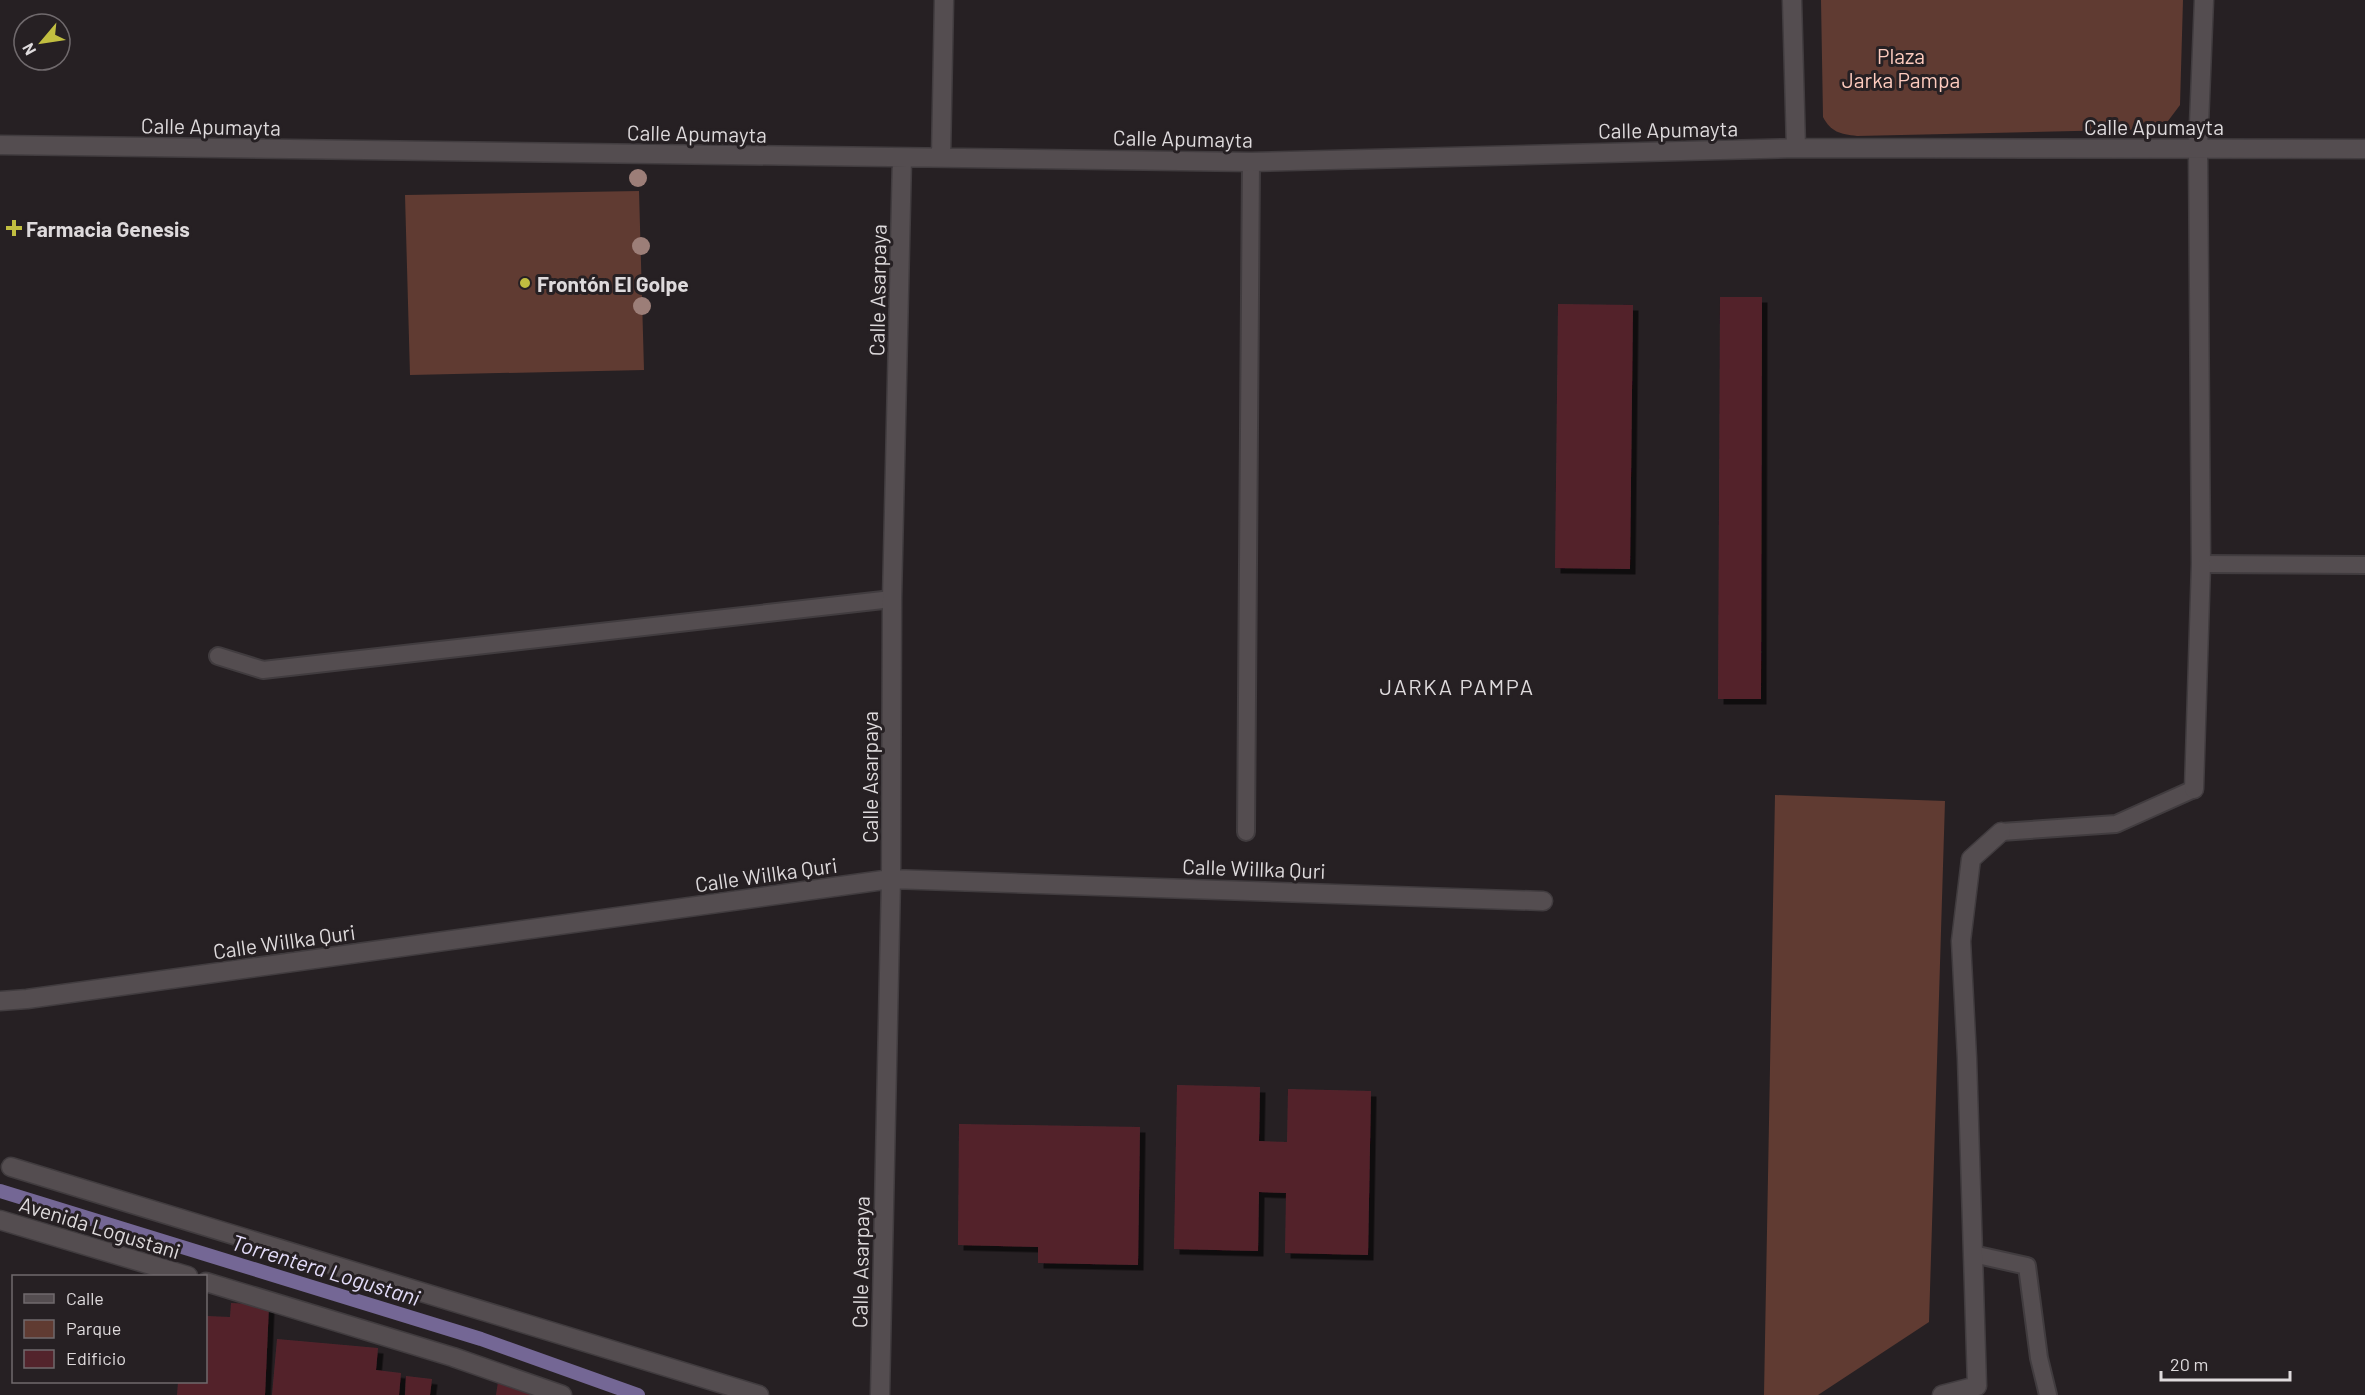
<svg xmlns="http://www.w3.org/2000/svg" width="2365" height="1395" viewBox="0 0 2365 1395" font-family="Barlow,sans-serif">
<defs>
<filter id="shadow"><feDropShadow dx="5.5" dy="5.5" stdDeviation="0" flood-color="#0009"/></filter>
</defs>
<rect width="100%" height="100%" fill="#262023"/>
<path fill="#603b32" d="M 1821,0 L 2183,0 L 2180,105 L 2162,129 L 1857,136 C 1840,134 1831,132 1823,117 Z
M 639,191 L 644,370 L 410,375 L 405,195 Z
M 1775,795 L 1945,801 L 1929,1322 L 1818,1395 L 1764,1395 Z"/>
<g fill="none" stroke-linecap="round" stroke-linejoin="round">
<path stroke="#746795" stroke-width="14" d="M 0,1191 L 481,1339 L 638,1395"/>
</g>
<path fill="#53242c" filter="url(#shadow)" d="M 1720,297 L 1762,297 L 1761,699 L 1718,699 Z
M 1558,304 L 1633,305 L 1630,569 L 1555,568 Z
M 1177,1085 L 1260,1087 L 1259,1141 L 1287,1142 L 1288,1089 L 1371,1091 L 1368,1255 L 1285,1253 L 1286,1193 L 1259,1192 L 1258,1251 L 1174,1249 Z
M 959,1124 L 1140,1127 L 1138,1265 L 1038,1263 L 1038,1247 L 958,1245 Z
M 231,1303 L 269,1305 L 265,1395 L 177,1395 L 178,1382 L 206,1382 L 206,1316 L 230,1317 Z
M 277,1339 L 378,1348 L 376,1370 L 401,1373 L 399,1395 L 272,1395 Z
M 499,1375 L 553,1395 L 496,1395 Z
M 406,1376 L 432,1379 L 430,1395 L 405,1395 Z"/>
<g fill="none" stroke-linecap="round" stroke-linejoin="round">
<defs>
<path id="lane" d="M 2201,564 L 2365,565
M 218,656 L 263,670 L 892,599
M 1246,832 L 1251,162
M 2001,832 L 2116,824 L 2194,789
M 1973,1254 L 2027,1266 L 2039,1358 L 2048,1395"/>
<path id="street" d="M 1792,0 L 1796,148
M 0,145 L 1251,162 L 1796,148 L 2365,149
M 941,157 L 944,0
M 2194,789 L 2201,564 L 2198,149 L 2204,0
M 0,1001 L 27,999 L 891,879 L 1543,901
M 11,1167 L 759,1395
M 0,1220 L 188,1276
M 206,1282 L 453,1357 L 562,1395
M 880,1395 L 891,879 L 892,599 L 902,158
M 1942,1395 L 1977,1386 L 1967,1058 L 1961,941 L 1971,859 L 2001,832"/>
</defs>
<use href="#lane" stroke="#413c3f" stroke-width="20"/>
<use href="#street" stroke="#413c3f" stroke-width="21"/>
<use href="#lane" stroke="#544d50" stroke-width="16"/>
<use href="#street" stroke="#544d50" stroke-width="18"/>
</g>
<g fill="#9c7e78">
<circle cx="638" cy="178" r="9"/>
<circle cx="641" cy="246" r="9"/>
<circle cx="642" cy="306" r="9"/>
</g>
<g fill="#c1be40" stroke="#262023" stroke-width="2">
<path d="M11 219h6v6h6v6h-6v6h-6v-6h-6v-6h6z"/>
<circle cx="525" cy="283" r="6"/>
</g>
<g text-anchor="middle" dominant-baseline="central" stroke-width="6" stroke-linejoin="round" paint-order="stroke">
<g font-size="21" fill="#fdcbbe" stroke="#262023">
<text x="1901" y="55">Plaza<tspan x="1901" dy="24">Jarka Pampa</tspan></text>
</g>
<g font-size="21" fill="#dedadc" stroke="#262023">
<text transform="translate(211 126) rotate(1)">Calle Apumayta</text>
<text x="2154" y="126">Calle Apumayta</text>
<text transform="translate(1668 129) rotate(-1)">Calle Apumayta</text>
<text transform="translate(697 133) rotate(1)">Calle Apumayta</text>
<text transform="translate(1183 138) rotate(1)">Calle Apumayta</text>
<text transform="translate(877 290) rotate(-89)">Calle Asarpaya</text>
<text transform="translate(869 777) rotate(-90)">Calle Asarpaya</text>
<text transform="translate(1254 868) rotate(2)">Calle Willka Quri</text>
<text transform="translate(766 874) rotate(-8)">Calle Willka Quri</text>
<text transform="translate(284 941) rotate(-8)">Calle Willka Quri</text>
<text transform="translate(100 1227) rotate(17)">Avenida Logustani</text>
<text transform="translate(860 1262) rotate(-89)">Calle Asarpaya</text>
</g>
<g font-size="21" font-weight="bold" fill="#dedadc" stroke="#262023" text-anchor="start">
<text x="26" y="228">Farmacia Genesis</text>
<text x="537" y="283">Frontón El Golpe</text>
</g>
<g font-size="22" letter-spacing="1.5" fill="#dedadc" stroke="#262023">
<text x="1457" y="686">JARKA PAMPA</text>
</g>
<g font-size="22" font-style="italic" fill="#e3dcf9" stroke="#262023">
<text transform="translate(326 1269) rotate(17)">Torrentera Logustani</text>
</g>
</g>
<rect x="12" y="1275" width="195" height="108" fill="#262023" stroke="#706a6d" stroke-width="1.5"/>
<rect x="24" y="1294" width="30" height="9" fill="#544d50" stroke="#706a6d" stroke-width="1.5"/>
<text x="66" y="1305" font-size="18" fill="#dedadc">Calle</text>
<rect x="24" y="1320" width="30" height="18" fill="#603b32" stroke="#706a6d" stroke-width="1.5"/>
<text x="66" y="1335" font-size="18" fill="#dedadc">Parque</text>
<rect x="24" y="1350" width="30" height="18" fill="#53242c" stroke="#706a6d" stroke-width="1.5"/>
<text x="66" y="1365" font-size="18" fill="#dedadc">Edificio</text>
<g transform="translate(42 42) rotate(241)"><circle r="28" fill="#262023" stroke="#706a6d" stroke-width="1.5"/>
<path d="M0-4.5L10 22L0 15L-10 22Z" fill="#c1be40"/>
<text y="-9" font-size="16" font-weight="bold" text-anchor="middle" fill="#dedadc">N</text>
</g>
<path d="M2161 1371v9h129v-9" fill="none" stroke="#dedadc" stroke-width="3"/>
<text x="2170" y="1371" font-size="18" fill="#dedadc" stroke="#262023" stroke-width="4.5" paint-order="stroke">20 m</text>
</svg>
